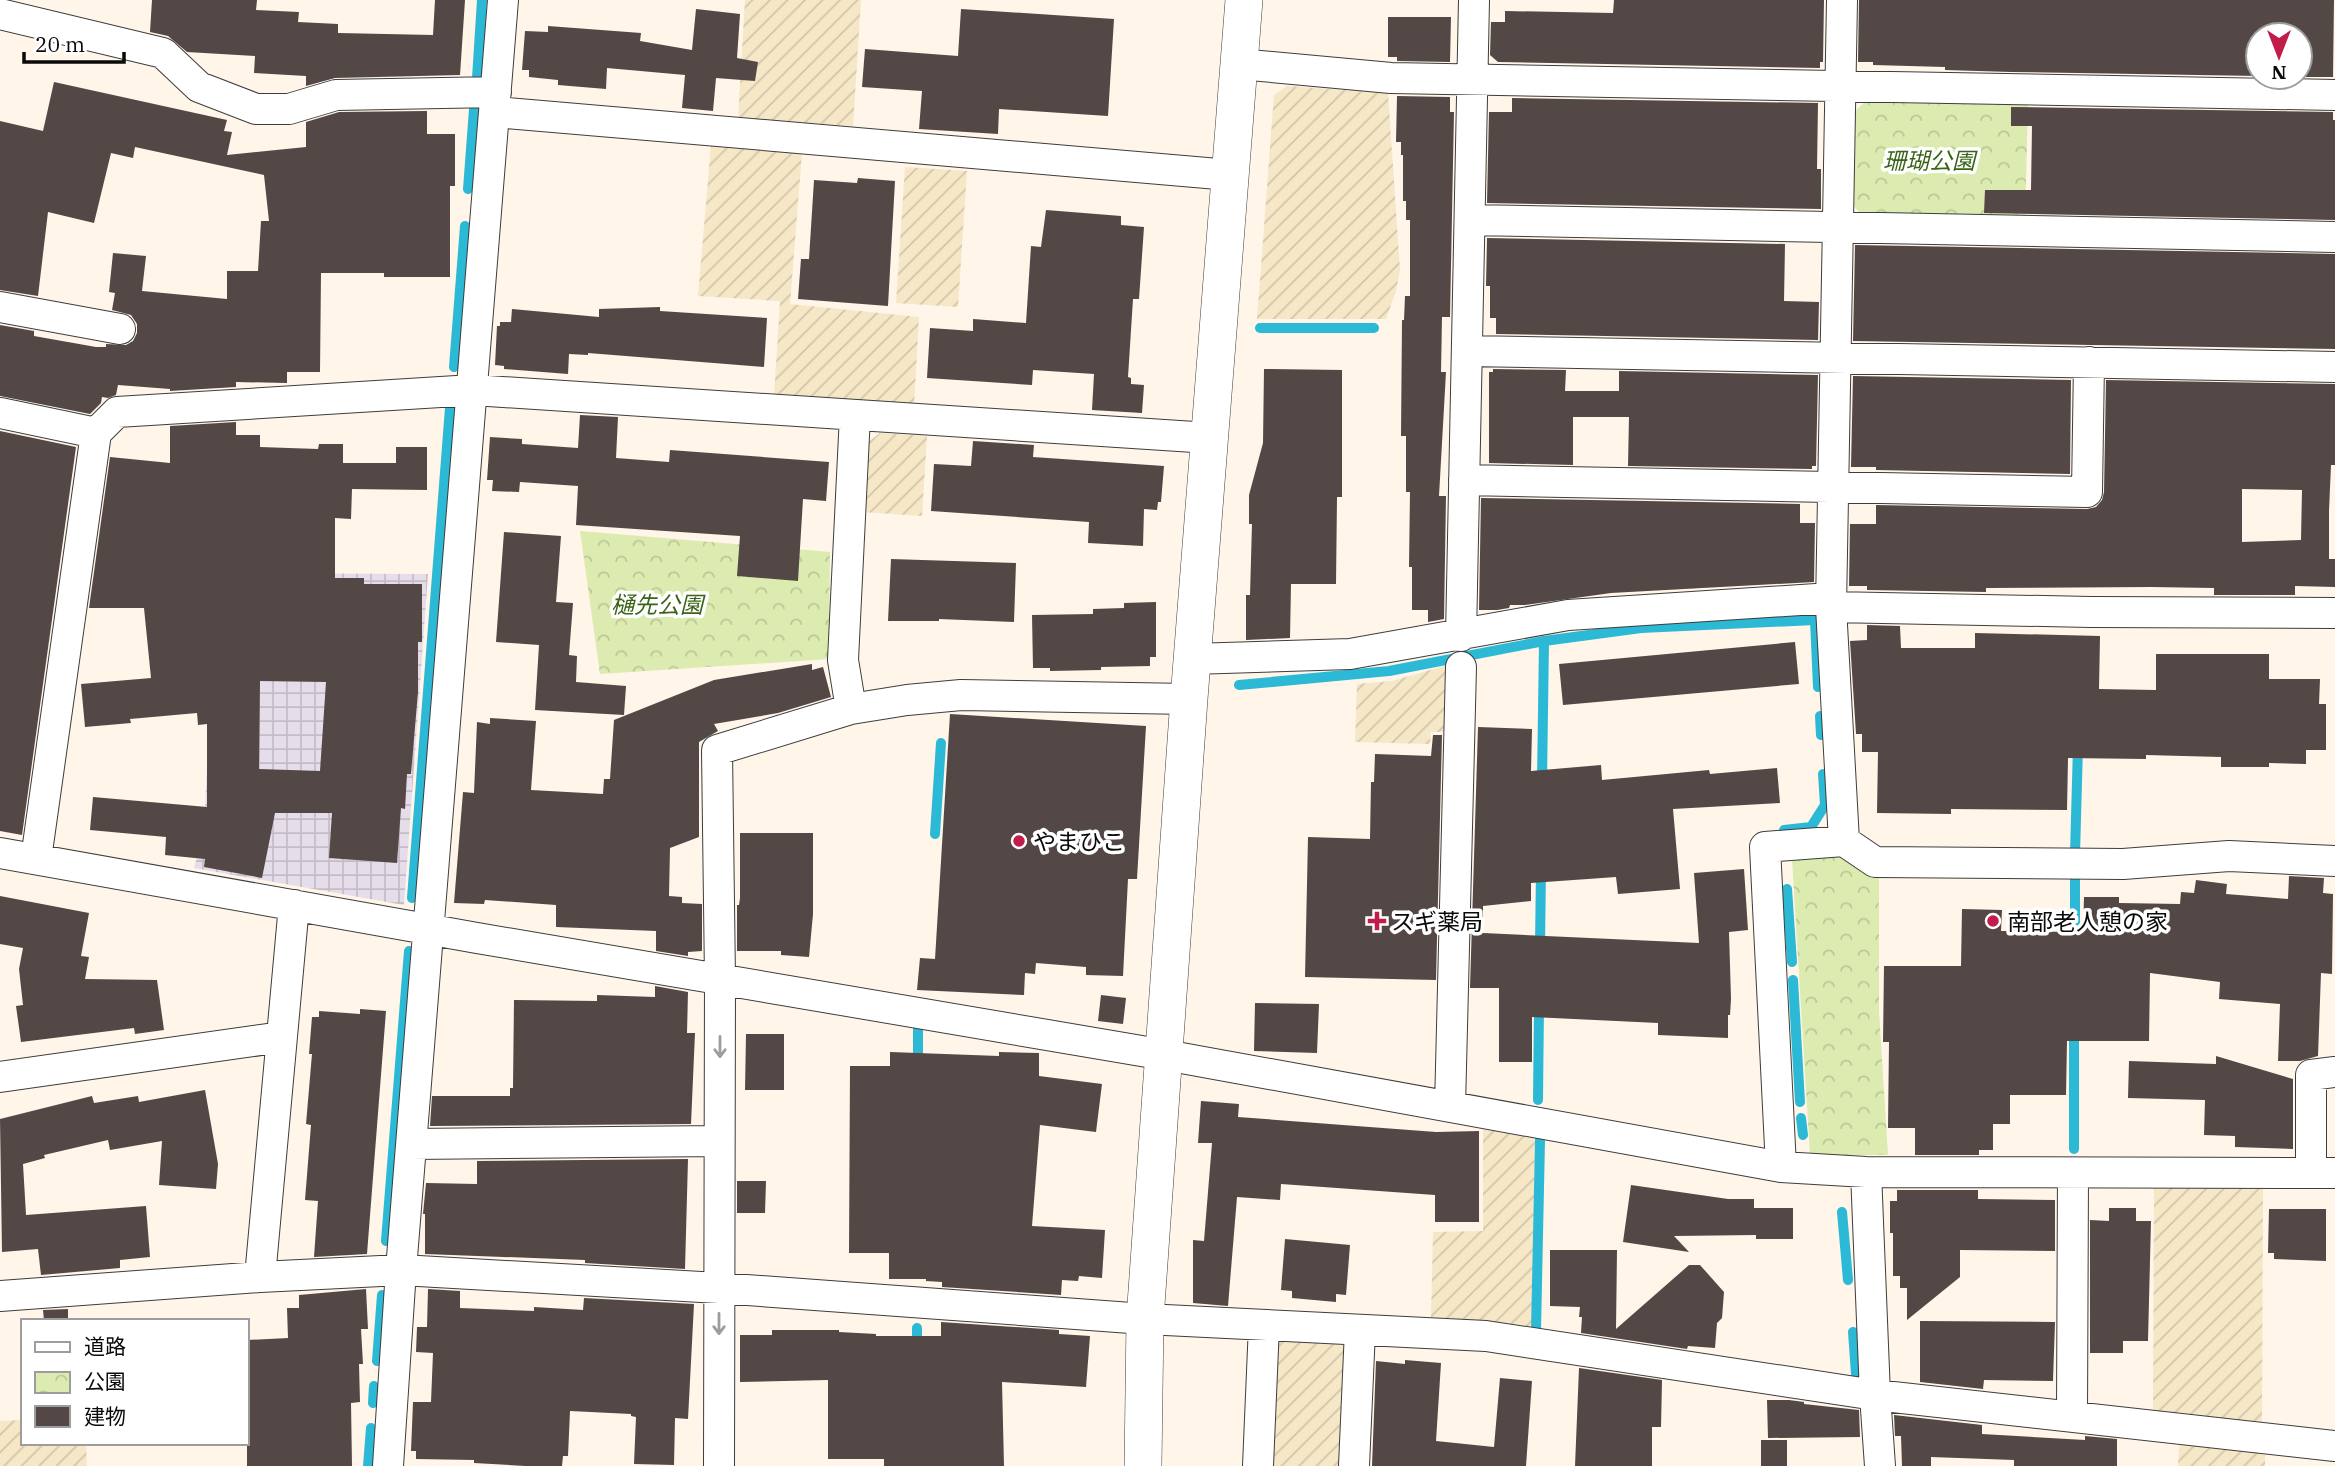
<svg xmlns="http://www.w3.org/2000/svg" width="2335" height="1466" viewBox="0 0 2335 1466" font-family="'IBM Plex Serif','Noto Sans JP',serif">
<defs>
<pattern id="industrial-grid" width="8" height="8" patternUnits="userSpaceOnUse" patternTransform="scale(1.75)"><rect width="8" height="8" fill="#e6ddea"/><path d="M0 4h8M4 0v8" fill="none" stroke="#c4bcc7"/></pattern>
<pattern id="farmland-furrows" width="10" height="10" patternUnits="userSpaceOnUse" patternTransform="scale(1.75)"><rect width="10" height="10" fill="#f6e7c7"/><path d="M-1 1l2-2M0 10L10 0M9 11l2-2" fill="none" stroke="#d2c5aa"/></pattern>
<pattern id="park-crowns" width="20" height="18" patternUnits="userSpaceOnUse" patternTransform="scale(1.75)"><rect width="20" height="18" fill="#dcebb0"/><path d="M2 6a3 3 0 1 1 6 0M12 15a3 3 0 1 1 6 0" fill="none" stroke="#bbc896"/></pattern>
</defs>
<rect width="100%" height="100%" fill="#fff5e8"/>
<path fill="url(#industrial-grid)" d="M 216,573 L 428,574 L 404,905 L 194,868 L 204,831 Z"/>
<path fill="url(#farmland-furrows)" d="M 745,0 L 861,0 L 853,126 L 738,118 Z
M 1287,86 L 1388,93 L 1400,270 L 1396,291 L 1386,319 L 1257,319 L 1274,95 Z
M 711,145 L 802,152 L 790,304 L 919,317 L 914,407 L 774,397 L 780,301 L 698,296 Z
M 905,167 L 967,171 L 958,307 L 896,303 Z
M 880,433 L 927,436 L 922,516 L 863,512 L 868,442 Z
M 1448,665 L 1446,732 L 1431,732 L 1430,744 L 1355,742 L 1357,684 L 1392,681 Z
M 1483,1127 L 1535,1127 L 1532,1330 L 1431,1319 L 1433,1232 L 1483,1231 Z
M 2154,1188 L 2263,1188 L 2262,1423 L 2153,1412 Z
M 1270,1338 L 1354,1343 L 1348,1466 L 1263,1466 Z
M 23,1420 L 23,1443 L 86,1443 L 87,1466 L 0,1466 L 0,1421 Z
M 2183,1442 L 2265,1451 L 2265,1466 L 2178,1466 L 2179,1446 Z"/>
<path fill="url(#park-crowns)" d="M 1865,102 L 2028,104 L 2025,218 L 1862,215 L 1853,205 L 1855,111 Z
M 580,531 L 830,552 L 829,659 L 600,674 Z
M 1837,856 L 1879,873 L 1879,1011 L 1888,1155 L 1810,1155 L 1792,859 Z"/>
<g fill="none" stroke-linecap="round" stroke-linejoin="round">
<path stroke="#2cb9d5" stroke-width="10" d="M 477,78 L 482,0
M 468,189 L 474,109
M 1260,328 L 1374,328
M 454,367 L 465,226
M 1239,685 L 1389,671 L 1544,641 L 1641,628 L 1815,620 L 1818,687
M 1820,716 L 1821,735
M 1542,781 L 1544,641
M 1784,830 L 1811,827 L 1825,805 L 1823,774
M 935,834 L 941,743
M 2075,854 L 2078,746
M 1787,889 L 1792,962
M 412,898 L 450,408
M 2075,945 L 2075,873
M 1540,946 L 1541,870
M 1793,980 L 1800,1102
M 918,1064 L 918,1026
M 1538,1100 L 1539,1006
M 1801,1118 L 1803,1135
M 2074,1149 L 2074,1030
M 1842,1212 L 1848,1280
M 386,1241 L 409,951
M 1536,1331 L 1540,1140
M 1853,1332 L 1856,1374
M 917,1346 L 917,1328
M 377,1361 L 382,1295
M 373,1403 L 374,1386
M 368,1466 L 371,1428"/>
</g>
<path fill="#534846" fill-rule="evenodd" d="M 152,0 L 257,0 L 256,10 L 299,12 L 298,22 L 338,24 L 338,33 L 433,35 L 435,0 L 465,0 L 460,75 L 335,78 L 306,86 L 306,76 L 254,73 L 255,56 L 187,52 L 168,36 L 150,32 Z
M 1614,0 L 1824,0 L 1823,62 L 1820,62 L 1820,68 L 1498,62 L 1490,55 L 1491,22 L 1505,22 L 1505,11 L 1613,13 Z
M 1859,0 L 2334,0 L 2333,77 L 2300,77 L 2300,35 L 2258,35 L 2258,76 L 2011,72 L 1945,70 L 1945,67 L 1873,65 L 1873,62 L 1858,62 Z
M 696,9 L 740,14 L 737,58 L 758,62 L 755,81 L 716,78 L 713,111 L 682,108 L 685,75 L 607,68 L 606,89 L 558,85 L 558,80 L 529,77 L 529,70 L 522,70 L 525,31 L 548,32 L 548,26 L 641,33 L 640,41 L 692,50 Z
M 961,9 L 1114,19 L 1108,116 L 999,109 L 998,134 L 919,129 L 922,91 L 862,87 L 865,49 L 958,56 Z
M 1388,17 L 1451,17 L 1450,62 L 1397,61 L 1397,57 L 1388,57 Z
M 54,82 L 227,120 L 224,131 L 232,132 L 227,155 L 306,147 L 306,122 L 339,112 L 427,111 L 427,134 L 455,134 L 455,186 L 450,186 L 450,277 L 384,277 L 384,273 L 321,273 L 320,372 L 287,372 L 287,383 L 236,382 L 236,387 L 170,391 L 170,389 L 118,385 L 116,395 L 108,398 L 102,397 L 101,403 L 90,414 L 0,396 L 0,325 L 34,331 L 34,336 L 96,347 L 106,347 L 106,344 L 126,345 L 133,341 L 137,333 L 137,324 L 131,315 L 112,310 L 115,293 L 109,292 L 113,253 L 146,256 L 142,291 L 227,299 L 227,271 L 258,271 L 261,221 L 269,221 L 264,175 L 135,147 L 133,158 L 111,153 L 94,223 L 48,212 L 38,296 L 0,290 L 0,121 L 43,131 Z
M 1397,96 L 1450,97 L 1450,112 L 1454,112 L 1450,317 L 1442,317 L 1441,372 L 1446,372 L 1439,496 L 1446,496 L 1444,619 L 1428,622 L 1428,610 L 1412,610 L 1412,567 L 1409,567 L 1410,492 L 1406,492 L 1406,436 L 1401,436 L 1402,320 L 1404,320 L 1405,296 L 1410,296 L 1410,220 L 1406,220 L 1406,201 L 1403,201 L 1403,155 L 1401,155 L 1401,142 L 1396,142 Z
M 1512,98 L 1818,103 L 1817,169 L 1821,169 L 1821,209 L 1487,203 L 1489,112 L 1512,112 Z
M 2011,107 L 2333,112 L 2333,120 L 2335,120 L 2335,220 L 1984,213 L 1985,190 L 2031,190 L 2032,126 L 2011,126 Z
M 858,178 L 895,181 L 888,306 L 798,299 L 801,259 L 809,259 L 814,180 L 857,183 Z
M 1046,210 L 1121,216 L 1121,225 L 1144,227 L 1139,299 L 1133,299 L 1128,377 L 1131,378 L 1131,384 L 1144,385 L 1142,413 L 1092,410 L 1094,374 L 1033,370 L 1032,385 L 927,378 L 930,328 L 973,331 L 973,319 L 1026,323 L 1031,246 L 1041,247 Z
M 1487,238 L 1785,244 L 1784,301 L 1819,302 L 1818,340 L 1496,334 L 1496,318 L 1490,318 L 1490,286 L 1486,286 Z
M 1855,245 L 2335,254 L 2335,349 L 1853,341 Z
M 660,307 L 660,311 L 767,318 L 764,367 L 588,353 L 588,355 L 569,354 L 568,374 L 504,369 L 504,366 L 495,365 L 497,326 L 500,326 L 500,322 L 511,322 L 512,309 L 599,317 L 599,309 Z
M 1264,369 L 1342,370 L 1342,497 L 1337,497 L 1336,584 L 1291,584 L 1290,638 L 1246,640 L 1246,595 L 1250,595 L 1252,524 L 1249,524 L 1249,495 L 1263,443 Z
M 1493,369 L 1566,370 L 1565,391 L 1619,391 L 1619,371 L 1818,375 L 1816,466 L 1812,466 L 1812,469 L 1628,466 L 1629,417 L 1573,417 L 1573,465 L 1489,463 L 1489,372 L 1493,372 Z
M 1853,376 L 2071,380 L 2070,474 L 1876,470 L 1876,467 L 1851,467 Z
M 2106,380 L 2335,384 L 2335,465 L 2331,465 L 2329,511 L 2329,559 L 2335,559 L 2335,587 L 2295,586 L 2295,595 L 2214,595 L 2214,588 L 2151,587 L 1986,588 L 1986,592 L 1867,590 L 1867,586 L 1849,586 L 1850,524 L 1876,524 L 1876,505 L 2087,509 L 2096,507 L 2102,500 L 2104,492 ZM 2242,489 L 2302,490 L 2301,540 L 2242,542 Z
M 580,415 L 618,417 L 616,458 L 669,462 L 670,450 L 829,462 L 826,501 L 803,499 L 798,581 L 737,576 L 740,536 L 576,525 L 578,486 L 520,482 L 519,492 L 492,491 L 493,480 L 487,480 L 490,437 L 522,439 L 522,444 L 578,448 Z
M 236,422 L 236,435 L 260,435 L 260,447 L 318,449 L 319,444 L 343,444 L 343,463 L 396,463 L 396,447 L 427,447 L 427,490 L 352,489 L 351,519 L 335,518 L 335,578 L 364,578 L 364,584 L 422,584 L 422,642 L 418,642 L 418,692 L 411,774 L 407,774 L 405,809 L 401,808 L 397,863 L 329,858 L 332,813 L 275,813 L 262,878 L 204,867 L 205,859 L 165,855 L 166,837 L 90,830 L 93,797 L 207,807 L 207,724 L 198,725 L 197,713 L 130,719 L 131,723 L 85,727 L 81,684 L 151,678 L 144,608 L 89,608 L 110,457 L 170,463 L 170,426 ZM 260,681 L 326,682 L 320,771 L 259,769 Z
M 0,431 L 76,447 L 22,835 L 0,831 Z
M 973,441 L 1034,445 L 1033,457 L 1164,466 L 1161,502 L 1158,502 L 1157,510 L 1144,509 L 1143,546 L 1088,543 L 1089,522 L 931,511 L 934,464 L 971,466 Z
M 1481,498 L 1800,504 L 1800,523 L 1815,523 L 1814,582 L 1611,593 L 1525,605 L 1510,605 L 1509,608 L 1497,610 L 1479,610 Z
M 504,532 L 561,536 L 556,602 L 573,603 L 569,655 L 577,656 L 576,682 L 626,686 L 624,715 L 535,710 L 539,645 L 496,642 Z
M 891,559 L 1016,563 L 1014,622 L 939,619 L 939,621 L 888,621 Z
M 1156,602 L 1156,657 L 1150,657 L 1150,666 L 1101,667 L 1101,670 L 1050,671 L 1050,668 L 1033,668 L 1032,615 L 1093,614 L 1093,609 L 1124,608 L 1124,603 Z
M 1867,625 L 1900,626 L 1901,648 L 1975,648 L 1975,633 L 2100,636 L 2099,689 L 2156,690 L 2156,654 L 2269,654 L 2269,679 L 2320,679 L 2319,704 L 2326,704 L 2326,750 L 2306,750 L 2306,764 L 2269,763 L 2269,767 L 2221,767 L 2221,757 L 2146,755 L 2146,759 L 2068,758 L 2067,810 L 1951,809 L 1951,814 L 1877,813 L 1878,752 L 1862,752 L 1862,734 L 1856,734 L 1850,641 L 1867,640 Z
M 1795,642 L 1799,684 L 1563,705 L 1559,664 Z
M 812,664 L 812,670 L 823,667 L 831,697 L 778,713 L 714,724 L 718,731 L 699,742 L 699,837 L 670,848 L 669,896 L 682,897 L 682,903 L 702,904 L 702,951 L 688,952 L 688,956 L 656,951 L 656,931 L 556,927 L 556,905 L 485,900 L 484,904 L 454,903 L 463,792 L 474,793 L 477,722 L 490,724 L 490,718 L 536,721 L 531,790 L 603,794 L 604,779 L 610,779 L 614,720 L 714,680 Z
M 950,714 L 1146,726 L 1137,879 L 1128,879 L 1123,976 L 1086,975 L 1086,967 L 1036,963 L 1035,974 L 1025,973 L 1024,995 L 917,990 L 920,958 L 935,959 Z
M 1478,727 L 1532,729 L 1531,771 L 1601,765 L 1602,780 L 1709,770 L 1710,774 L 1777,768 L 1780,803 L 1673,809 L 1680,889 L 1618,894 L 1616,877 L 1531,883 L 1531,901 L 1483,906 L 1483,933 L 1699,943 L 1694,873 L 1744,869 L 1748,930 L 1729,932 L 1731,999 L 1730,1015 L 1728,1015 L 1728,1038 L 1658,1035 L 1658,1023 L 1532,1017 L 1532,1062 L 1499,1062 L 1499,988 L 1470,988 Z
M 1433,735 L 1442,735 L 1436,980 L 1305,977 L 1308,837 L 1370,839 L 1371,782 L 1374,782 L 1375,754 L 1431,756 Z
M 740,833 L 813,833 L 813,914 L 809,957 L 781,955 L 781,951 L 737,951 L 737,905 L 739,905 L 740,898 Z
M 2289,876 L 2324,878 L 2323,893 L 2333,894 L 2332,974 L 2321,973 L 2318,1056 L 2300,1061 L 2278,1061 L 2280,1004 L 2219,999 L 2220,982 L 2150,973 L 2149,1041 L 2067,1041 L 2066,1095 L 2010,1095 L 2010,1124 L 1993,1124 L 1993,1150 L 1979,1150 L 1979,1155 L 1915,1155 L 1915,1128 L 1888,1128 L 1889,1042 L 1883,1042 L 1884,966 L 1961,966 L 1962,909 L 2002,910 L 2001,931 L 2083,932 L 2084,897 L 2119,897 L 2119,903 L 2180,904 L 2181,892 L 2194,893 L 2196,880 L 2227,884 L 2226,894 L 2288,899 Z
M 0,896 L 89,913 L 81,956 L 89,957 L 85,979 L 157,980 L 164,1030 L 135,1034 L 134,1028 L 21,1042 L 16,1006 L 23,1005 L 19,969 L 23,948 L 0,944 Z
M 655,986 L 688,992 L 687,1033 L 695,1033 L 691,1124 L 430,1126 L 432,1096 L 510,1096 L 510,1088 L 513,1088 L 514,1000 L 597,1001 L 597,995 L 655,997 Z
M 1101,995 L 1126,998 L 1123,1024 L 1098,1021 Z
M 1255,1003 L 1319,1004 L 1317,1053 L 1254,1051 Z
M 360,1009 L 386,1011 L 367,1254 L 314,1257 L 318,1201 L 305,1200 L 311,1125 L 306,1124 L 312,1054 L 309,1054 L 312,1017 L 319,1017 L 319,1011 L 360,1014 Z
M 746,1034 L 784,1034 L 784,1090 L 745,1090 Z
M 890,1052 L 999,1056 L 999,1052 L 1039,1053 L 1039,1076 L 1102,1084 L 1096,1132 L 1040,1125 L 1032,1226 L 1105,1230 L 1102,1278 L 1079,1276 L 1078,1281 L 1062,1280 L 1061,1295 L 942,1287 L 942,1282 L 926,1281 L 926,1279 L 889,1279 L 889,1253 L 849,1253 L 850,1066 L 890,1066 Z
M 2216,1056 L 2293,1079 L 2293,1149 L 2235,1147 L 2235,1136 L 2204,1135 L 2205,1100 L 2128,1098 L 2129,1061 L 2216,1064 Z
M 205,1090 L 218,1164 L 216,1189 L 159,1185 L 162,1141 L 110,1150 L 108,1140 L 44,1155 L 45,1158 L 23,1164 L 26,1215 L 146,1206 L 150,1257 L 120,1260 L 120,1268 L 41,1275 L 38,1249 L 2,1252 L 0,1119 L 92,1096 L 94,1103 L 138,1096 L 139,1102 Z
M 1201,1101 L 1239,1104 L 1238,1117 L 1436,1132 L 1479,1131 L 1479,1222 L 1435,1222 L 1435,1195 L 1281,1184 L 1280,1200 L 1237,1197 L 1228,1306 L 1193,1303 L 1193,1240 L 1204,1241 L 1212,1143 L 1198,1143 Z
M 688,1159 L 685,1269 L 585,1263 L 585,1260 L 425,1254 L 425,1214 L 423,1214 L 426,1183 L 477,1184 L 477,1161 Z
M 737,1181 L 766,1181 L 765,1213 L 737,1213 Z
M 1631,1185 L 1728,1199 L 1754,1199 L 1754,1208 L 1793,1208 L 1793,1239 L 1756,1239 L 1756,1235 L 1674,1236 L 1689,1252 L 1623,1242 Z
M 1897,1190 L 1978,1190 L 1978,1199 L 2055,1200 L 2055,1251 L 1960,1250 L 1960,1277 L 1907,1320 L 1907,1288 L 1900,1288 L 1900,1276 L 1893,1276 L 1893,1233 L 1890,1233 L 1890,1201 L 1897,1201 Z
M 2109,1208 L 2136,1208 L 2136,1221 L 2151,1221 L 2148,1341 L 2123,1341 L 2123,1353 L 2090,1353 L 2090,1220 L 2109,1221 Z
M 2269,1209 L 2326,1209 L 2326,1261 L 2274,1259 L 2274,1253 L 2268,1253 Z
M 1285,1239 L 1350,1245 L 1346,1295 L 1336,1294 L 1336,1302 L 1292,1298 L 1292,1291 L 1281,1290 Z
M 1550,1250 L 1617,1250 L 1616,1329 L 1689,1265 L 1700,1265 L 1724,1292 L 1722,1318 L 1717,1323 L 1715,1348 L 1688,1346 L 1687,1349 L 1581,1333 L 1582,1317 L 1579,1317 L 1580,1307 L 1550,1306 Z
M 366,1289 L 368,1329 L 361,1329 L 363,1364 L 359,1364 L 360,1402 L 351,1403 L 352,1466 L 247,1466 L 247,1340 L 288,1338 L 287,1308 L 299,1308 L 299,1295 Z
M 428,1289 L 460,1291 L 460,1308 L 534,1311 L 534,1307 L 583,1310 L 584,1298 L 694,1304 L 688,1419 L 675,1418 L 674,1465 L 634,1464 L 636,1417 L 631,1416 L 631,1414 L 570,1411 L 568,1456 L 563,1456 L 562,1466 L 525,1466 L 474,1463 L 474,1460 L 416,1459 L 416,1451 L 411,1451 L 413,1402 L 431,1402 L 433,1353 L 416,1352 L 417,1327 L 427,1327 Z
M 68,1309 L 68,1321 L 44,1321 L 43,1310 Z
M 1920,1321 L 2055,1322 L 2053,1381 L 1984,1380 L 1983,1389 L 1920,1382 Z
M 941,1322 L 1059,1330 L 1059,1334 L 1090,1336 L 1086,1387 L 1002,1382 L 1004,1466 L 884,1466 L 884,1459 L 828,1459 L 828,1380 L 740,1382 L 740,1335 L 772,1335 L 772,1330 L 839,1330 L 839,1332 L 876,1334 L 876,1336 L 941,1336 Z
M 1405,1360 L 1441,1363 L 1436,1441 L 1494,1447 L 1500,1378 L 1532,1381 L 1526,1466 L 1372,1466 L 1376,1361 L 1405,1364 Z
M 1579,1368 L 1662,1380 L 1661,1427 L 1652,1427 L 1652,1466 L 1575,1466 Z
M 1767,1400 L 1789,1400 L 1804,1402 L 1804,1404 L 1859,1410 L 1860,1437 L 1768,1438 Z
M 1894,1415 L 1982,1425 L 1982,1434 L 2085,1440 L 2085,1436 L 2117,1439 L 2117,1466 L 2014,1466 L 2014,1460 L 1931,1457 L 1931,1466 L 1902,1466 L 1901,1436 L 1895,1436 Z
M 1761,1440 L 1787,1440 L 1787,1466 L 1761,1466 Z"/>
<g fill="none" stroke-linecap="round" stroke-linejoin="round">
<defs>
<path id="minor" d="M 1842,0 L 1831,607 L 1844,841
M 0,14 L 163,53 L 199,87 L 256,109 L 289,109 L 336,95 L 496,92
M 1239,64 L 1391,78 L 2335,95
M 495,112 L 1230,175
M 1470,220 L 2335,237
M 0,307 L 120,329
M 1467,351 L 2335,367
M 0,413 L 96,433
M 855,415 L 843,660 L 851,709 L 907,700 L 961,695 L 1189,699
M 1464,480 L 2087,492 L 2089,362
M 1831,607 L 2091,612 L 2335,613
M 1461,636 L 1474,0
M 1192,659 L 1350,654 L 1568,615 L 1831,598
M 0,853 L 477,938 L 1165,1055 L 1781,1167 L 1866,1172 L 2335,1173
M 36,859 L 96,433 L 117,412 L 473,390 L 1210,438
M 0,1077 L 282,1037
M 1450,1107 L 1461,667
M 412,1144 L 719,1141
M 1781,1167 L 1765,847 L 1844,841 L 1875,862 L 2123,864 L 2229,856 L 2335,861
M 1866,1172 L 1875,1395 L 1880,1466
M 2311,1173 L 2311,1075 L 2335,1072
M 260,1277 L 294,905
M 0,1296 L 260,1277 L 401,1270 L 719,1288 L 1145,1319 L 1486,1336 L 1875,1395 L 2335,1446
M 2072,1416 L 2073,1173
M 388,1466 L 401,1270 L 503,0
M 719,1466 L 720,979 L 717,750 L 851,709
M 1258,1466 L 1264,1325
M 1354,1466 L 1360,1330"/>
<path id="tertiary" d="M 1143,1466 L 1145,1319 L 1189,699 L 1244,0"/>
</defs>
<use href="#minor" stroke="#3d3d3d" stroke-width="32"/>
<use href="#tertiary" stroke="#3d3d3d" stroke-width="38"/>
<use href="#minor" stroke="#fff" stroke-width="30"/>
<use href="#tertiary" stroke="#fff" stroke-width="37"/>
</g>
<defs><path id="oneway-shaft" d="M-6 0H5M1.5-3L5.5 0L1.5 3" fill="none" stroke-width="1.6" stroke-linecap="round" stroke-linejoin="round" transform="scale(1.75)"/></defs>
<g stroke="#9d9d9d">
<use href="#oneway-shaft" transform="translate(720 1047) rotate(90)"/>
<use href="#oneway-shaft" transform="translate(719 1324) rotate(90)"/>
</g>
<g fill="#c11c4a" stroke="#fff" stroke-width="2.5">
<circle cx="1019" cy="841" r="7"/>
<path d="M1373.5 910.5h7v7h7v7h-7v7h-7v-7h-7v-7h7z"/>
<circle cx="1993" cy="921" r="7"/>
</g>
<g text-anchor="middle" dominant-baseline="central" stroke-width="7" stroke-linejoin="round" paint-order="stroke">
<g font-size="23" font-style="italic" fill="#3a6418" stroke="#fff">
<text x="1929" y="160">珊瑚公園</text>
<text x="657" y="604">樋先公園</text>
</g>
<g font-size="23" fill="#0a0a0a" stroke="#fff" text-anchor="start">
<text x="1033" y="841">やまひこ</text>
<text x="1391" y="921">スギ薬局</text>
<text x="2007" y="921">南部老人憩の家</text>
</g>
</g>
<rect x="21" y="1319" width="228" height="126" fill="#ffffff" stroke="#9d9d9d" stroke-width="2"/>
<rect x="35" y="1342" width="35" height="10" fill="#ffffff" stroke="#9d9d9d" stroke-width="2"/>
<text x="84" y="1354" font-size="21" fill="#0a0a0a">道路</text>
<rect x="35" y="1372" width="35" height="21" fill="url(#park-crowns)" stroke="#9d9d9d" stroke-width="2"/>
<text x="84" y="1389" font-size="21" fill="#0a0a0a">公園</text>
<rect x="35" y="1406" width="35" height="21" fill="#534846" stroke="#9d9d9d" stroke-width="2"/>
<text x="84" y="1424" font-size="21" fill="#0a0a0a">建物</text>
<g transform="translate(2279 56) rotate(180)"><circle r="33" fill="#ffffff" stroke="#9d9d9d" stroke-width="2"/>
<path d="M0-5L12 26L0 18L-12 26Z" fill="#c11c4a"/>
<text y="-10" font-size="19" font-weight="bold" text-anchor="middle" fill="#0a0a0a">N</text>
</g>
<path d="M24 52v10h100v-10" fill="none" stroke="#0a0a0a" stroke-width="3.5"/>
<text x="35" y="52" font-size="21" fill="#0a0a0a" stroke="#ffffff" stroke-width="5" paint-order="stroke">20 m</text>
</svg>
